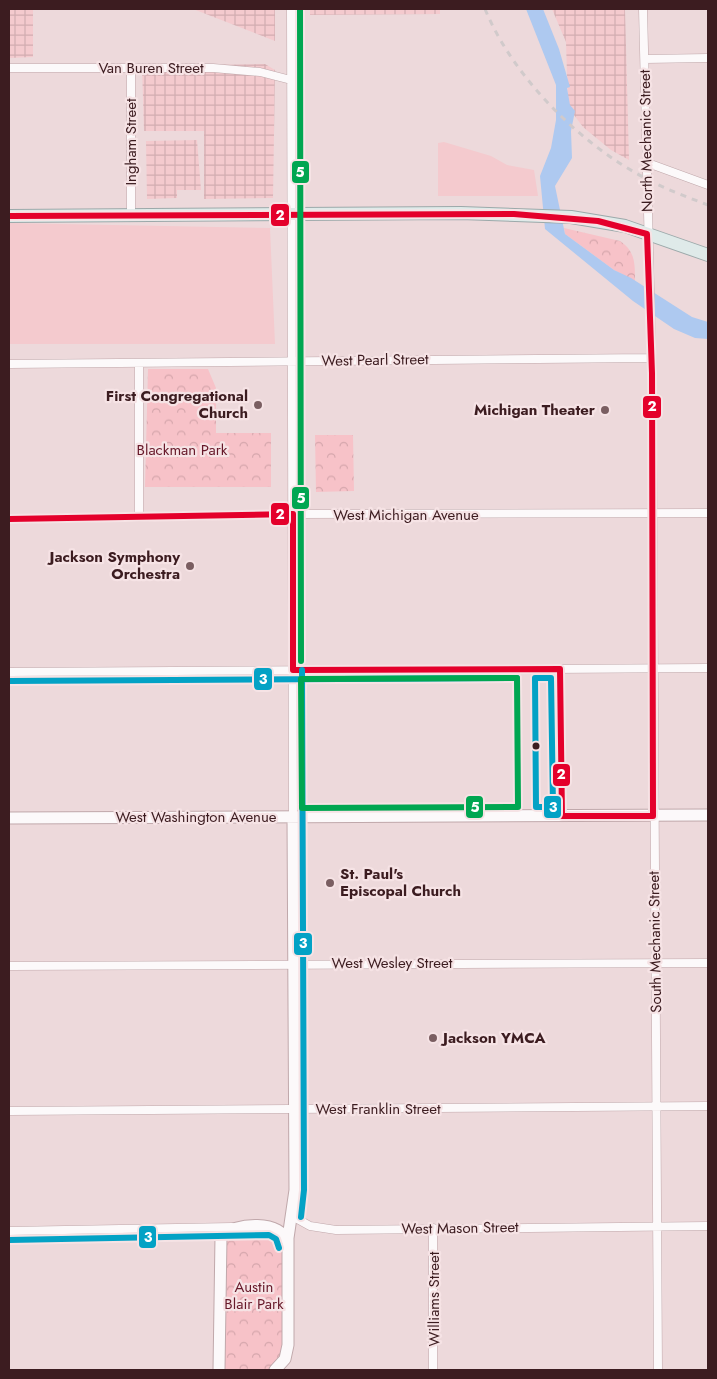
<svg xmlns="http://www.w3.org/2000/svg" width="717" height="1379" viewBox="0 0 717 1379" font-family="Jost,sans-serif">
<defs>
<pattern id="industrial-grid" width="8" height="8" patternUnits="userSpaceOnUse" patternTransform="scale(1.25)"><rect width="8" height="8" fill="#f4cace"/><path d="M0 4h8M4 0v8" fill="none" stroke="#d2adb1"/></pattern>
<pattern id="park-crowns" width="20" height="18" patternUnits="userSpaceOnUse" patternTransform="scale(1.25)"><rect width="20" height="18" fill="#f7c2c8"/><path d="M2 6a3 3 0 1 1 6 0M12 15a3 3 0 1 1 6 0" fill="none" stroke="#d5a6ac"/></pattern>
</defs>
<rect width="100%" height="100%" fill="#edd9db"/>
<path fill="#f4cace" d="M 444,142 L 491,156 L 507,165 L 534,170 L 538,196 L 438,196 L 438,143 Z
M 9,223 L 270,228 L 275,344 L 9,344 Z"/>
<path fill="url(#industrial-grid)" d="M 9,9 L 33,9 L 33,57 L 9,58 Z
M 193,9 L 275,9 L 275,41 Z
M 310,9 L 440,9 L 440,14 L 310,15 Z
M 552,9 L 625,9 L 629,160 L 611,150 L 583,127 L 568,107 L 566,42 Z
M 265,64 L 275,70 L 273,198 L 204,199 L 204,131 L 144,131 L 142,66 Z
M 197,140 L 201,190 L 177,190 L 177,198 L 147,199 L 146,141 Z"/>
<path fill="url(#park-crowns)" d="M 564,228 L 620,241 C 635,251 635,263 635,281 L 614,270 L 565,234 Z
M 148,369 L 208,369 L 216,388 L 216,433 L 271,433 L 271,487 L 145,487 Z
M 315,435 L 353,435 L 354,491 L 316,492 Z
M 269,1226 L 285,1236 L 288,1345 L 275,1370 L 226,1370 L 222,1366 L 221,1237 Z"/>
<path fill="#aec9f0" d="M 526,9 L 543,9 L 559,49 L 570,87 L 567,88 L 570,105 L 575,111 L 571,131 L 572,158 L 555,186 L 565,234 L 614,270 L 631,278 L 692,317 L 708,322 L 708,339 L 695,338 L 674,329 L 633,301 L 545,229 L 540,176 L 551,148 L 556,120 L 556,85 Z"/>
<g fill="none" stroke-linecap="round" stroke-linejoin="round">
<defs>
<path id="street" d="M 291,9 L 293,817
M 643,9 L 652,373 L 658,1370
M 645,59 L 708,58
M 9,68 L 213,68 L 260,72 L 291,80
M 645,162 L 708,185
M 131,215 L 131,68
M 9,364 L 651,358
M 139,517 L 139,363
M 9,519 L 293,514 L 708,513
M 9,672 L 708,668
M 9,966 L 708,963
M 9,1111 L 708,1106
M 292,1216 L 310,1226 L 336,1230 L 708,1226
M 9,1231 L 232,1227
M 433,1370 L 433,1228"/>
<path id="secondary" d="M 9,818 L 708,815
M 219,1370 L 221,1237 C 233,1222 284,1219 288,1244
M 275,1370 L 285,1359 L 288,1345 L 288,1238 L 295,1190 L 293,817"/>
<path id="primary" d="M 9,216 L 461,213 L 571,217 L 625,226 L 708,255"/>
</defs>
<use href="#street" stroke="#c0a8ab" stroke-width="9"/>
<use href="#secondary" stroke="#c0a8ab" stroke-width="13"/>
<use href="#primary" stroke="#9ca9aa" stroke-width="14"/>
<use href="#street" stroke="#fcf9fa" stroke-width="8"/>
<use href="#secondary" stroke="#fcf9fa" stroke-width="11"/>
<use href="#primary" stroke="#dfeae9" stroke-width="12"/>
<path stroke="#d1cacb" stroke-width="3" stroke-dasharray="6 6" stroke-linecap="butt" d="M 485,9 C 513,77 580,144 645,178 C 665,189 687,197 708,205"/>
<defs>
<path id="bus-1" d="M 9,216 L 514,214 L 598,221 L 647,234 L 652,373 L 653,816 L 562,816 L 560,669 L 293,670 L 293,514 L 9,519"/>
<path id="bus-2" d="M 535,678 L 551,678 L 553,807 L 536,807 Z
M 9,681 L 517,678
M 301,1217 L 304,1190 L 302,670
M 9,1240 L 269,1235 L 276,1239 L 279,1248"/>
<path id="bus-3" d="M 300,9 L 301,661
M 517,678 L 518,807 L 302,808 L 301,679 Z"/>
</defs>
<use href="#bus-1" stroke="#f6e3e5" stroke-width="10"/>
<use href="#bus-2" stroke="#f6e3e5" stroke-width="10"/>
<use href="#bus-3" stroke="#f6e3e5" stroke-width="10"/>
<use href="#bus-1" stroke="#e4002b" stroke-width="6"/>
<use href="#bus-2" stroke="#03a2c5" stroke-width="6"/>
<use href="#bus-3" stroke="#00a651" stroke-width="6"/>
</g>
<g fill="#7a5e61" stroke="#f6e3e5" stroke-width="2">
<circle cx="258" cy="405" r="5"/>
<circle cx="605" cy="410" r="5"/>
<circle cx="190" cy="566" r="5"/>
<circle cx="330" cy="883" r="5"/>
<circle cx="433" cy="1038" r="5"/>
</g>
<circle fill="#3c1c20" stroke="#f6e3e5" stroke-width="2" cx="536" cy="746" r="4.5"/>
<g text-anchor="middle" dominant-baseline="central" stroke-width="4.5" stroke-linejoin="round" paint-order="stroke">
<g font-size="15" fill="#3c1c20" stroke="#f6e3e5">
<text x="151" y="68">Van Buren Street</text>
<text transform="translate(646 141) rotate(-91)">North Mechanic Street</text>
<text transform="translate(131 142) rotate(-90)">Ingham Street</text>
<text transform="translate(375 360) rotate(-1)">West Pearl Street</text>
<text x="406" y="515">West Michigan Avenue</text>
<text x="196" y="817">West Washington Avenue</text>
<text transform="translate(655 942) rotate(-91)">South Mechanic Street</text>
<text x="392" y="963">West Wesley Street</text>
<text x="378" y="1109">West Franklin Street</text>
<text transform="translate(460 1228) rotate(-1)">West Mason Street</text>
<text transform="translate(434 1299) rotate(-90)">Williams Street</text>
</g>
<g font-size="15" font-weight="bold" fill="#3c1c20" stroke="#f6e3e5" text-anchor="end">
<text x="248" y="396">First Congregational<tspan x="248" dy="17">Church</tspan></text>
<text x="595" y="410">Michigan Theater</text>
<text x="180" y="557">Jackson Symphony<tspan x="180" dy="17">Orchestra</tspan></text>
<text x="340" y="874" text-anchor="start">St. Paul's<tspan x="340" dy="17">Episcopal Church</tspan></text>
<text x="443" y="1038" text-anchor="start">Jackson YMCA</text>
</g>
<g font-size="15" fill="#67192a" stroke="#f6e3e5">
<text x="182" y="450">Blackman Park</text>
<text x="254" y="1287">Austin<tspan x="254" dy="17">Blair Park</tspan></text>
</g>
</g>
<g stroke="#f6e3e5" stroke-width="2">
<rect x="291" y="160" width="19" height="24" rx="5" fill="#00a651"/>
<rect x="270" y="203" width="20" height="24" rx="5" fill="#e4002b"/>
<rect x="642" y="395" width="20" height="24" rx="5" fill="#e4002b"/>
<rect x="291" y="486" width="19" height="24" rx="5" fill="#00a651"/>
<rect x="270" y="502" width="20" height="24" rx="5" fill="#e4002b"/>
<rect x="253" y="667" width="20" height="24" rx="5" fill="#03a2c5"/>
<rect x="552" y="763" width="19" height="24" rx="5" fill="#e4002b"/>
<rect x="543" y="795" width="19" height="24" rx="5" fill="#03a2c5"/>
<rect x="465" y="795" width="19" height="24" rx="5" fill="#00a651"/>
<rect x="293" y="932" width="20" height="24" rx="5" fill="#03a2c5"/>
<rect x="138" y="1225" width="19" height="24" rx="5" fill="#03a2c5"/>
</g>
<g font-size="14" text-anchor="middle" font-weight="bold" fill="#fff">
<text x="300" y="177">5</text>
<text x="280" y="220">2</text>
<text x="652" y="411">2</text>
<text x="301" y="503">5</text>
<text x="280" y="519">2</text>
<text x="263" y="684">3</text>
<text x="561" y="779">2</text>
<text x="553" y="812">3</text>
<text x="475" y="812">5</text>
<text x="303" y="948">3</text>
<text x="148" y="1242">3</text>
</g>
<rect width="717" height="1379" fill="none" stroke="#3c1c20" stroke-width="20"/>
</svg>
